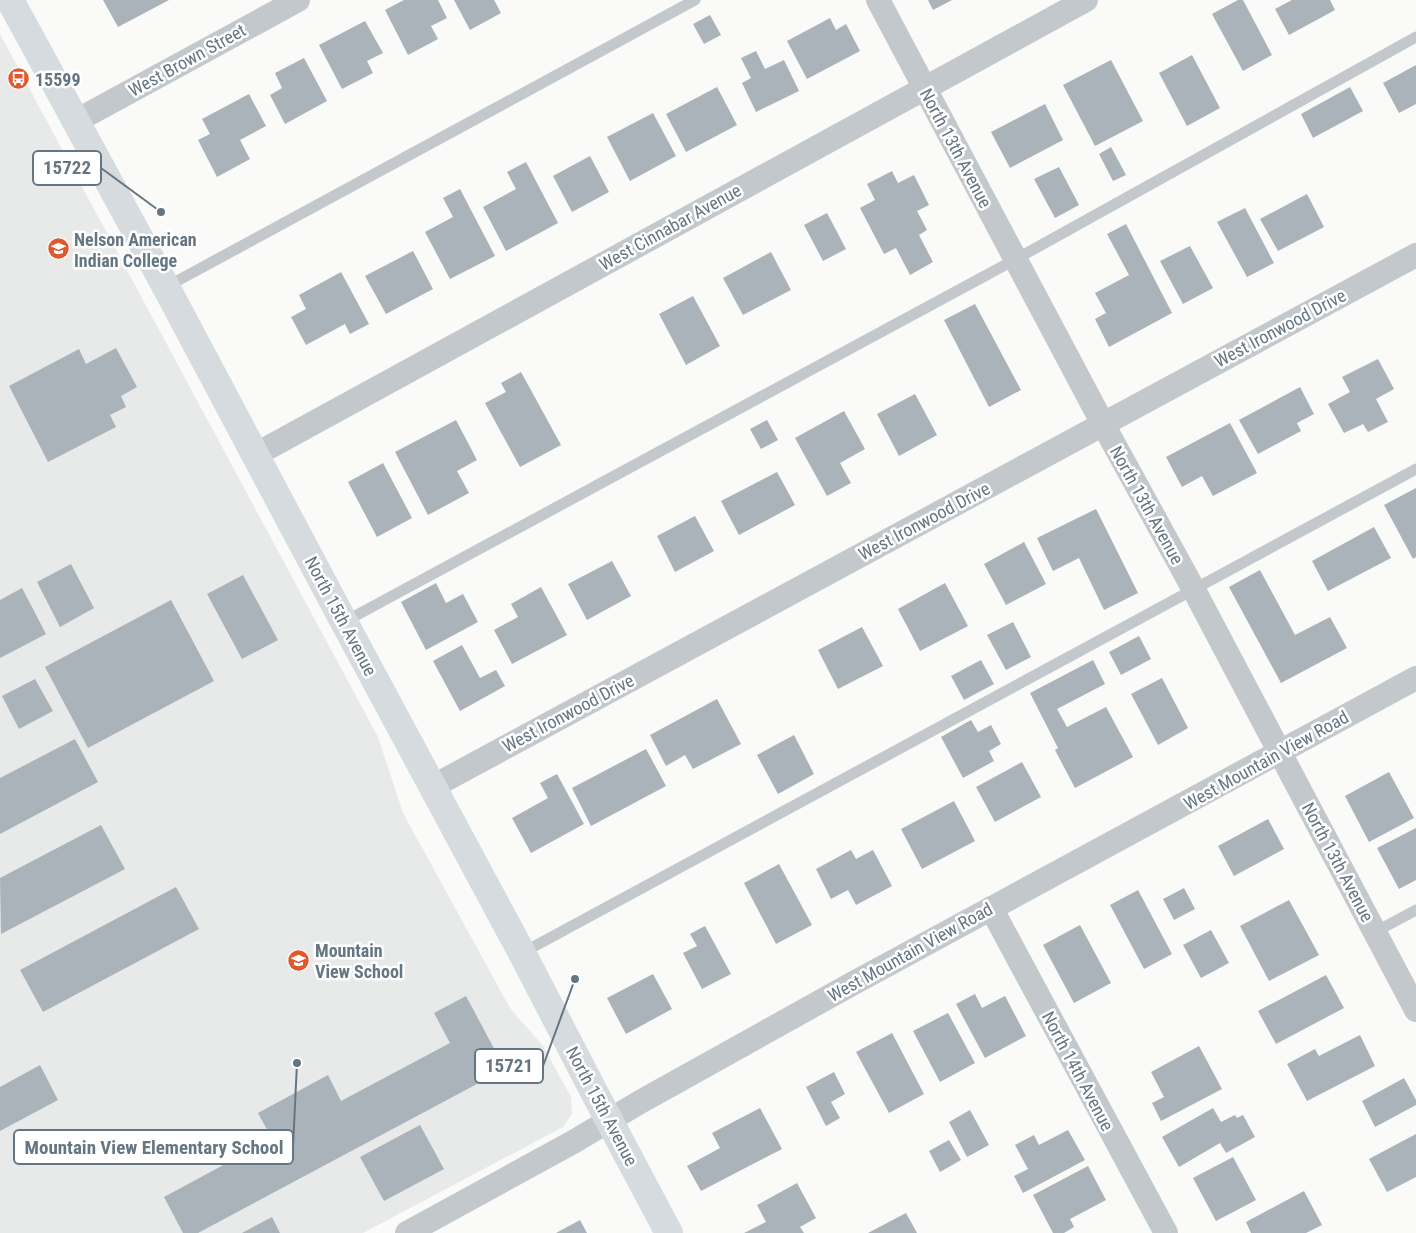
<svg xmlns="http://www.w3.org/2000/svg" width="1416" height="1233" viewBox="0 0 1416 1233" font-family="'Roboto Condensed',sans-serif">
<rect width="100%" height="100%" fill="#fafaf8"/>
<path fill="#e8e9e9" d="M 0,34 L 378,737 L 403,813 L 510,1008 L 543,1046 L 571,1097 L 572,1114 L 563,1127 L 363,1233 L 0,1233 Z"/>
<path fill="#aab3b9" d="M 103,0 L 169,0 L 118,27 Z
M 404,0 L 438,0 L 447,18 L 431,26 L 438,39 L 408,55 L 385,10 Z
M 454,0 L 494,0 L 501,13 L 470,30 Z
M 928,0 L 952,0 L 933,10 Z
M 1238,0 L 1243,0 L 1272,55 L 1243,71 L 1212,14 Z
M 1292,0 L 1330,0 L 1335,10 L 1289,35 L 1275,9 Z
M 710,15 L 721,35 L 704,44 L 693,24 Z
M 830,18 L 836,30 L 846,24 L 860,51 L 807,79 L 787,41 Z
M 365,21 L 383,53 L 367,61 L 373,73 L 342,89 L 319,45 Z
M 756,51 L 765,69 L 784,60 L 799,91 L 756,112 L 742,83 L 751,78 L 741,58 Z
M 1192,55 L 1220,108 L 1187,126 L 1159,73 Z
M 304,58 L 327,101 L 285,124 L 270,95 L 282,88 L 275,73 Z
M 1111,60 L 1143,121 L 1095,146 L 1063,85 Z
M 1416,65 L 1416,104 L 1399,113 L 1383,83 Z
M 717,87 L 737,125 L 686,152 L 666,114 Z
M 1350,87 L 1363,111 L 1313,138 L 1301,114 Z
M 249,94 L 266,126 L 240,140 L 250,159 L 217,177 L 198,140 L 210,134 L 202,119 Z
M 1045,104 L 1063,140 L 1010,168 L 991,132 Z
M 653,113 L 676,156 L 630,181 L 607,137 Z
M 1111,147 L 1126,175 L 1113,181 L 1099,154 Z
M 590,156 L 609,192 L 572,212 L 553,176 Z
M 526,162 L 558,223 L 506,251 L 483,207 L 516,189 L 507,172 Z
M 1059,167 L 1079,205 L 1055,218 L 1034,179 Z
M 892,171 L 898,183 L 914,175 L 929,205 L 917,211 L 927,230 L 919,235 L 933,262 L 910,275 L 896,248 L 884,254 L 860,208 L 875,200 L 867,184 Z
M 460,189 L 495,256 L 450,279 L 425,232 L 453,217 L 443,198 Z
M 1307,194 L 1324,227 L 1278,251 L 1260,219 Z
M 1245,208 L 1274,263 L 1247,277 L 1217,222 Z
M 827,213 L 846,249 L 823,261 L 804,225 Z
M 1126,224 L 1172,313 L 1109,347 L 1095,319 L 1106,313 L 1095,293 L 1129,275 L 1107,234 Z
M 1190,246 L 1213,288 L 1183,304 L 1160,261 Z
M 413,251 L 433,289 L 386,314 L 365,276 Z
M 771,252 L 791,290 L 743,315 L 723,278 Z
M 341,272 L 369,324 L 350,334 L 345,324 L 306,345 L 291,317 L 306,309 L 299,295 Z
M 693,296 L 720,346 L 686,365 L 659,314 Z
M 975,304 L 1021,390 L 989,407 L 944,320 Z
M 116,348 L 137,387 L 121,396 L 126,407 L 110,415 L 116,427 L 48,462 L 9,386 L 79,349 L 86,364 Z
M 1378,359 L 1394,389 L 1376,399 L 1388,422 L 1368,432 L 1363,424 L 1344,433 L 1328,404 L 1350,392 L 1342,377 Z
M 521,372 L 561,445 L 520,467 L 485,403 L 506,392 L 501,383 Z
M 1300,387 L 1314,414 L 1297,423 L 1301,431 L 1258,454 L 1239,420 Z
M 915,394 L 937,435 L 899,456 L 877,414 Z
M 844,411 L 865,449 L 840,463 L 851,483 L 827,496 L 795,438 Z
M 456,420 L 477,460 L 457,471 L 469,493 L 428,515 L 395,452 Z
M 767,420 L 778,440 L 761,449 L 750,429 Z
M 1230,423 L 1257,473 L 1213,496 L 1202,476 L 1182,487 L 1166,457 Z
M 383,463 L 412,518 L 377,537 L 348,482 Z
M 777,472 L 795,505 L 739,535 L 721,501 Z
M 1416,488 L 1416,557 L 1413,559 L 1384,505 Z
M 1096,509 L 1138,593 L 1104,610 L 1079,558 L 1053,571 L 1037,538 Z
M 695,516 L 714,551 L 675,572 L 657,536 Z
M 1374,527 L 1391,558 L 1328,591 L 1312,561 Z
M 1024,542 L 1046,584 L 1006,605 L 984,564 Z
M 612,561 L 631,596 L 587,620 L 568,584 Z
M 71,564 L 94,608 L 60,627 L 37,582 Z
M 1260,570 L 1295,635 L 1330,617 L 1347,648 L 1281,683 L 1229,587 Z
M 243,575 L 278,640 L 242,659 L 207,594 Z
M 436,583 L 446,603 L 463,594 L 478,622 L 426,650 L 401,602 Z
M 945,583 L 968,626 L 920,651 L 898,609 Z
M 541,587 L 567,635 L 512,664 L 494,630 L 518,617 L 511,604 Z
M 22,588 L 46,634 L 0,658 L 0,600 Z
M 171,600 L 214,681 L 88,748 L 45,667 Z
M 1013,622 L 1031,657 L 1006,670 L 987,635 Z
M 862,627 L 883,666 L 838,689 L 818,650 Z
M 1139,636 L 1151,659 L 1121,675 L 1109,652 Z
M 462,645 L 480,678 L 496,670 L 505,686 L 460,711 L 433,661 Z
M 981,660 L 994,684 L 964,700 L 951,676 Z
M 1093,660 L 1105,684 L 1057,709 L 1067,727 L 1106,707 L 1133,757 L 1075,788 L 1055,750 L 1058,748 L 1030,693 Z
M 1162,678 L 1188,728 L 1158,745 L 1131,694 Z
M 35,679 L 53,711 L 19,729 L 2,696 Z
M 717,699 L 741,744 L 693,769 L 685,755 L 666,766 L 650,735 Z
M 971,720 L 978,732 L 991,725 L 1001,744 L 989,751 L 994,761 L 963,778 L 941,737 Z
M 794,735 L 814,774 L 778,794 L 757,755 Z
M 75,739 L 98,782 L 0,834 L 0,778 Z
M 646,749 L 666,786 L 591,826 L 572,788 Z
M 1022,762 L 1041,797 L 995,822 L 976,787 Z
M 1389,772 L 1414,818 L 1369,842 L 1345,796 Z
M 557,774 L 584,824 L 531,853 L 512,818 L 548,798 L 540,783 Z
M 954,801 L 975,841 L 922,869 L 901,829 Z
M 1268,819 L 1284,849 L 1234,876 L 1218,846 Z
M 101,825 L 125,869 L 1,934 L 0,878 Z
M 1416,828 L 1416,880 L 1399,889 L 1377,848 Z
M 851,850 L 856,859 L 873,850 L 892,886 L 856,905 L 848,890 L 831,899 L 816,869 Z
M 779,864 L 812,925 L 776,944 L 744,883 Z
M 176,887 L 199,929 L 43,1012 L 20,970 Z
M 1184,888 L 1195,909 L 1174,920 L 1163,899 Z
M 1138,890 L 1172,954 L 1144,969 L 1110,905 Z
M 1289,900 L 1319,955 L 1269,981 L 1240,926 Z
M 1080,925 L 1111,983 L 1074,1003 L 1043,945 Z
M 705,926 L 731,974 L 702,989 L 683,953 L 697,946 L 690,934 Z
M 1211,930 L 1229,963 L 1201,978 L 1183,945 Z
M 653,974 L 672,1009 L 626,1034 L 607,998 Z
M 1326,975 L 1344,1008 L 1276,1044 L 1258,1011 Z
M 975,994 L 982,1008 L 1005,996 L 1026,1036 L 985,1058 L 956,1004 Z
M 466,996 L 505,1069 L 198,1233 L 183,1233 L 164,1197 L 272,1139 L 258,1113 L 328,1075 L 341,1101 L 450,1043 L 434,1013 Z
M 948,1013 L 975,1063 L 940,1082 L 913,1031 Z
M 892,1033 L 924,1094 L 889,1113 L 856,1052 Z
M 1360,1035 L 1375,1066 L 1307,1101 L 1287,1064 L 1315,1049 L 1319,1056 Z
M 1199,1046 L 1222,1089 L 1161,1121 L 1152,1103 L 1164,1097 L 1151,1072 Z
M 40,1065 L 58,1100 L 0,1131 L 0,1087 Z
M 834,1072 L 845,1094 L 831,1102 L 840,1118 L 826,1126 L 806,1087 Z
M 1404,1078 L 1416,1100 L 1416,1105 L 1375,1127 L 1362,1101 Z
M 760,1108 L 782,1149 L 701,1191 L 687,1166 L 720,1148 L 712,1133 Z
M 1213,1108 L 1221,1122 L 1235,1115 L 1237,1118 L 1243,1115 L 1255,1137 L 1226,1153 L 1220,1143 L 1179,1167 L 1162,1137 Z
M 970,1110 L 989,1145 L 967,1157 L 949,1122 Z
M 420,1125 L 444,1169 L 384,1201 L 360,1157 Z
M 1068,1130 L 1085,1160 L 1023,1193 L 1014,1176 L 1028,1169 L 1015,1145 L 1034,1135 L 1039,1145 Z
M 1416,1134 L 1416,1177 L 1387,1192 L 1369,1159 Z
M 949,1140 L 961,1160 L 940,1172 L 929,1151 Z
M 1233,1157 L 1256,1200 L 1216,1221 L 1193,1178 Z
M 1088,1166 L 1106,1200 L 1070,1219 L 1074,1227 L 1064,1233 L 1053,1233 L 1033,1195 Z
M 797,1183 L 816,1218 L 800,1227 L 804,1233 L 744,1233 L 766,1222 L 757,1205 Z
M 1304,1191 L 1322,1225 L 1306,1233 L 1251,1233 L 1246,1222 Z
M 906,1213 L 917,1233 L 868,1233 Z
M 272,1217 L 280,1233 L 242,1233 Z
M 580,1220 L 587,1233 L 556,1233 Z"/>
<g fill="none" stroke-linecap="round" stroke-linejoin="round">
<path stroke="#c3c8cc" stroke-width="11" d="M 166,287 L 695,0
M 344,622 L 1016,259 L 1416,37
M 1375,932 L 1416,910
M 522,953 L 1416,469"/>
<path stroke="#c3c8cc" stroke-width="24" d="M 878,0 L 1103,424 L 1194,590 L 1416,1010
M 76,121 L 298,0
M 255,455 L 1086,0
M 432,787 L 1416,255
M 991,908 L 1166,1233
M 407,1233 L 575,1141 L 640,1102 L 850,985 L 1416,678"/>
<path stroke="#d6dbdf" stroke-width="28" d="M 10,0 L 166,287 L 344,622 L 522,953 L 593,1090 L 669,1233"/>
</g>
<defs>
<symbol id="bus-disc" viewBox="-11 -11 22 22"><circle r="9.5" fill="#e4572e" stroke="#fff"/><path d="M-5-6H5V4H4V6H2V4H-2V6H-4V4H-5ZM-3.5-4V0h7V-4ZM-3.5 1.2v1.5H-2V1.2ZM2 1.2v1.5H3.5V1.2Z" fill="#fff"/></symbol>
<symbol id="university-disc" viewBox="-11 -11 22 22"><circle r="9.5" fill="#e4572e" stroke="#fff"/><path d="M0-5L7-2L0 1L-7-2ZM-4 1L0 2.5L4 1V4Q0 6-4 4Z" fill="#fff"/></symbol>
<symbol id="school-disc" viewBox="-11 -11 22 22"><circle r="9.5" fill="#e4572e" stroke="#fff"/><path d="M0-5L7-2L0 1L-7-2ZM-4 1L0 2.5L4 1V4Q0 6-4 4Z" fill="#fff"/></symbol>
</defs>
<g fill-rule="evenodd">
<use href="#bus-disc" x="6" y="66" width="25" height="25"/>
<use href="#university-disc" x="46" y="236" width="25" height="25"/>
<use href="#school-disc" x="286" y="948" width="25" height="25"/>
</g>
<g text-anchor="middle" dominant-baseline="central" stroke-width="5" stroke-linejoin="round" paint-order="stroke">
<g font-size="18" fill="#657683" stroke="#fff">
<text transform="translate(187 60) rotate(-29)">West Brown Street</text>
<text transform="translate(956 148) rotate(62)">North 13th Avenue</text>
<text transform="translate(670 227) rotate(-29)">West Cinnabar Avenue</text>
<text transform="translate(1280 328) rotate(-28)">West Ironwood Drive</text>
<text transform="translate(1147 505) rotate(61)">North 13th Avenue</text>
<text transform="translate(924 521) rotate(-28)">West Ironwood Drive</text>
<text transform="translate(341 616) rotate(62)">North 15th Avenue</text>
<text transform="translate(568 713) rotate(-28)">West Ironwood Drive</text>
<text transform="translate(1266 760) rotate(-29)">West Mountain View Road</text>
<text transform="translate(1338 862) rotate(62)">North 13th Avenue</text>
<text transform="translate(910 952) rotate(-29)">West Mountain View Road</text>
<text transform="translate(1078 1071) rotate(62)">North 14th Avenue</text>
<text transform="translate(602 1106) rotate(62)">North 15th Avenue</text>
</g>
<g font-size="18" font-weight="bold" fill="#657683" stroke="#fff" text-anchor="start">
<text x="35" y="79">15599</text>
<text x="74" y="239">Nelson American<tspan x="74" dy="21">Indian College</tspan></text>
<text x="315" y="950">Mountain<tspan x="315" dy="21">View School</tspan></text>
</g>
</g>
<path fill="none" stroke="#657683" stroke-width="2" d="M161 212L101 168M575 979L543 1066M297 1063L293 1147"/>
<g fill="#657683" stroke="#fff" stroke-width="2">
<circle cx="161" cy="212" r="5"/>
<circle cx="575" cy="979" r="5"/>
<circle cx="297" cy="1063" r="5"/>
</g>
<g fill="#fff" stroke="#657683" stroke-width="2">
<rect x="33" y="151" width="68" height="34" rx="5"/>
<rect x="475" y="1049" width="68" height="34" rx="5"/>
<rect x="14" y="1130" width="279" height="34" rx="5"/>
</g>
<g font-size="19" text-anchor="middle" font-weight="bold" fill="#657683">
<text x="67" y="174">15722</text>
<text x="509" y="1072">15721</text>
<text x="154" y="1154">Mountain View Elementary School</text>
</g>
</svg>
